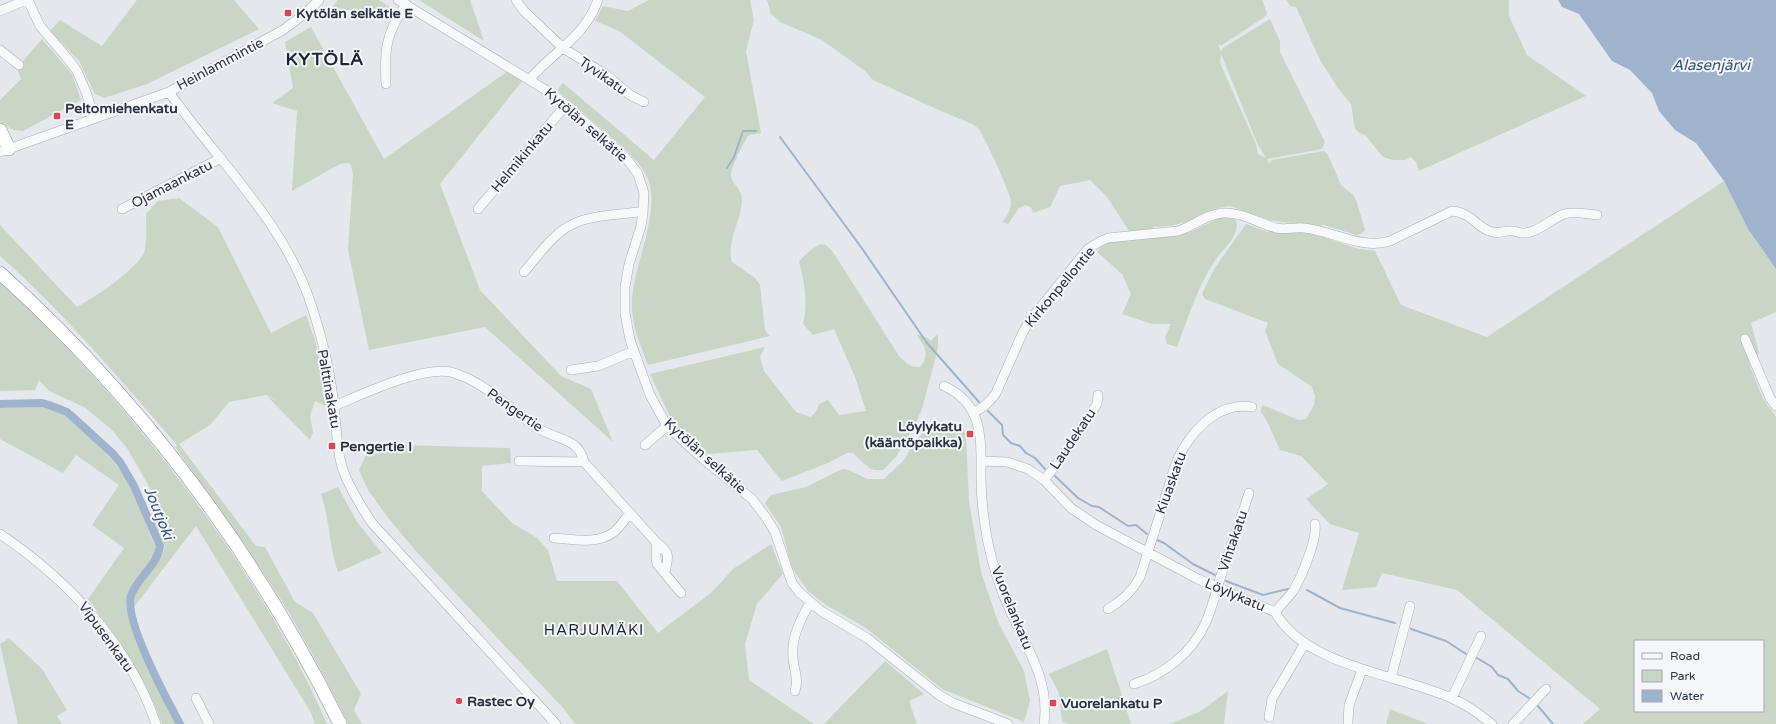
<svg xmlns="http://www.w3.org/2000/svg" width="1776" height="724" viewBox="0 0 1776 724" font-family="'Varela Round',sans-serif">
<rect width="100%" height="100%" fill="#e4e7ec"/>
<path fill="#c9d6c5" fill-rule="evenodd" d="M 137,0 L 234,0 L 259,29 L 147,84 L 104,98 L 95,94 L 79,61 L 50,31 L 60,20 L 102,46 Z
M 338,0 L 379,0 L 396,11 L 330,10 Z
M 419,0 L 470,0 L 484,41 Z
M 649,0 L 750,0 L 754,20 L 746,51 L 761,133 L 749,135 C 744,141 730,169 731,177 C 733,184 742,190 742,199 C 742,220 726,240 732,262 L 755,278 L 760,285 L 765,330 L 770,336 L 648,365 C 641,347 633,329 632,309 C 629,271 666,207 645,173 C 635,156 620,145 605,132 C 589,118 573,104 557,90 L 563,83 L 654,160 L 705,97 L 619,31 L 595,21 L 603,6 L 628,11 Z
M 767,0 L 1262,0 L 1267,13 L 1266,16 L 1222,45 L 1218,45 L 1221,52 L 1223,48 L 1270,19 L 1280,41 L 1280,52 L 1325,142 L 1322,149 L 1267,159 L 1269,164 L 1272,160 L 1324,151 L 1328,155 L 1341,185 L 1354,196 L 1357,203 L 1365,230 L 1361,234 L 1356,235 L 1324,225 L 1315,226 L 1269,220 L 1230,206 L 1219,208 L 1186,222 L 1170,226 L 1153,227 L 1153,230 L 1129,231 L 1107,197 L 1090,180 L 1060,186 L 1050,207 L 1033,213 L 1031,207 L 1025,205 L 1019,208 L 1008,224 L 1002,222 C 1006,217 1011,210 1011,203 C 1012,195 985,139 979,129 L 972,124 L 941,111 L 873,80 L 865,71 L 822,40 L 780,22 L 771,14 ZM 1221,54 L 1258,145 L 1266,158 L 1258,154 L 1256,144 L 1220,63 Z
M 1286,0 L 1509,0 L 1509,16 L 1527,55 L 1586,96 L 1419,171 L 1416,162 L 1410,157 L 1406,160 L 1393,160 L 1383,157 L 1365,135 L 1359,133 L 1355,129 L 1351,104 L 1338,88 L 1320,60 L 1296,7 L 1290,6 Z
M 311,27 L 384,159 L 508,71 L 523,80 L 440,184 L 480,290 L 561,376 L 591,389 L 613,442 L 485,327 L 369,350 L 348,250 L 353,174 L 351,165 L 348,163 L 340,164 L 292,191 L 297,111 L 272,103 L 293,88 L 285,42 Z
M 42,39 L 72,74 L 81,100 L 23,131 L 13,130 L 0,122 L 0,100 L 21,79 L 17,68 Z
M 1724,181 L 1748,229 L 1776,269 L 1776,312 L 1751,323 L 1759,353 L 1749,363 L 1763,399 L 1776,417 L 1776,724 L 1583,724 L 1600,709 L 1457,590 L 1382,573 L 1376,587 L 1342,590 L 1359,533 L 1330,524 L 1306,499 L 1328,484 L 1301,456 L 1280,450 L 1267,421 L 1261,412 L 1261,408 L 1263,405 L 1299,420 L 1306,419 L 1314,405 L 1315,396 L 1312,387 L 1278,364 L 1265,331 L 1268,323 L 1205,299 L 1202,294 L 1214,269 L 1246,224 L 1268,232 L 1270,229 L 1314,234 L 1359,249 L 1375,251 L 1401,305 L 1487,337 ZM 1635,641 L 1763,641 L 1763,711 L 1635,711 Z
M 179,198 L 218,227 L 271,333 L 306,315 L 315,340 L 328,397 L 325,406 L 315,401 L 310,416 L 313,432 L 310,440 L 268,397 L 278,401 L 266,395 L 229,402 L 210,425 L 179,444 L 256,546 L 265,547 L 295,602 L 313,613 L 361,694 L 354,710 L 362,724 L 348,724 C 324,676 300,628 270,583 C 240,537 207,492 175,447 L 177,445 C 121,380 64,313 0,256 L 0,225 L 77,307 C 93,298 142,267 145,249 C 147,238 146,225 146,214 L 158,201 Z
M 1220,218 L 1229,218 L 1236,220 C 1241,236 1222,249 1214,262 C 1197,288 1188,318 1177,347 L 1167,344 L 1165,337 L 1171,324 L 1152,324 L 1122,314 L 1131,294 L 1122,274 L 1097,252 L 1102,246 L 1109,242 L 1173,235 L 1192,231 Z
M 821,244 L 826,245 L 833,252 L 899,356 C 905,362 910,368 920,367 C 931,355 924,345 916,334 L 924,336 L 931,341 L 936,335 L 938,336 L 938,348 L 922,409 L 915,425 L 896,457 L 883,470 L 875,470 L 871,469 L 862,462 L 853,453 L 847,453 L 828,463 L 782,481 L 757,450 L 707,454 L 672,421 L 650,374 L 765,347 L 760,357 L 764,371 L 796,412 L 811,417 L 817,410 L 819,404 L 828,400 L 839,415 L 866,411 L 855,377 L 834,329 L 813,335 L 803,324 C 808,303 805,283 799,262 C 805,254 812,248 821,244 Z
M 0,282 C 61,338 117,400 168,465 C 230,545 286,630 327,724 L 315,724 L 310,711 L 196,526 L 134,607 C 134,580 157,571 165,547 L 151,518 L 158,512 L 151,490 L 127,448 L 111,429 L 84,407 L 49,391 L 39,380 L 35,390 L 0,391 Z
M 37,407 C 58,408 70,418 85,432 C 104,450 121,467 133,491 C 142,509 147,530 156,548 C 155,568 132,578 128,597 C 123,623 164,699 177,724 L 162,724 C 146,678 117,638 88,599 L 124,548 L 92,525 L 119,485 L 76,455 L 63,473 L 0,439 L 0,408 Z
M 961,422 L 966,437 L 969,501 L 981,572 L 998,622 L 1024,671 L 1030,701 L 1024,722 L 942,689 L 866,628 L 826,605 L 808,591 L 792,568 L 781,527 L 765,503 L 771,495 L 806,487 L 842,469 L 849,470 L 867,479 L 884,479 L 904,460 L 914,442 L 922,434 L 932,428 Z
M 400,445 L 510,448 L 511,463 L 482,466 L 482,491 L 512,523 L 537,538 L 548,550 L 557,581 L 617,581 L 658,633 L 712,592 L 733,569 L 771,544 L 783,574 L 757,604 L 745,644 L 749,680 L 814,724 L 575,724 L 564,709 L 415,550 L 389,519 L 368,490 L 359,470 L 367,453 Z
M 338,487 L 357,522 L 382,553 L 338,572 C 329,547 330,520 321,494 Z
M 9,638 L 42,669 L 67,710 L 57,716 L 62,724 L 18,724 L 0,644 Z
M 1107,649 L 1131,724 L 1069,724 L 1062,721 L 1059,693 L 1049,674 Z
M 885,661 L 924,694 L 909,701 L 917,724 L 824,724 Z
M 1228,691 L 1224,724 L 1169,724 L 1199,712 Z
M 1390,709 L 1428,724 L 1386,724 Z"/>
<path fill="#9fb4cc" d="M 1558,0 L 1776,0 L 1776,269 L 1748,229 L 1724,181 L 1696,143 L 1675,130 L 1659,111 L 1652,93 L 1630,70 L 1612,61 L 1579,14 L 1562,7 Z"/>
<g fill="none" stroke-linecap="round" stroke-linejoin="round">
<path stroke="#9fb4cc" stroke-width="2" d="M 780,137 L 861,247 L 927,343 L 979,402
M 727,168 L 734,157 L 743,131 L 756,131
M 988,411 L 1002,425 L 1003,435 L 1011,443 L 1020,446 L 1026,453 L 1035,458 L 1045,469
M 1055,476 L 1078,498 L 1092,506 L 1099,507 L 1128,526 L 1136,525 L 1147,534
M 1157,540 L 1164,543 L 1193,564 L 1215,575
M 1226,581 L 1263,595 L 1288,589
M 1307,590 L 1340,608 L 1395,623
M 1411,629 L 1446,641 L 1466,654
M 1477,658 L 1492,667 L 1498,675 L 1508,679 L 1518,691 L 1529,698
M 1538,706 L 1553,724"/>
<path stroke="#9fb4cc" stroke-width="8" d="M 0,404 L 42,403 L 49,405 L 67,412 L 75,419 L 112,453 L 120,462 L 134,486 L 160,546 C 157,567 137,577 131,596 C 124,621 167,700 180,724"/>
<defs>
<path id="minor" d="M 28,0 L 40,26 L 68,59 L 77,71 L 86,92 L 94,118
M 398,0 L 554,95 L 626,158 L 638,174 L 644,193 L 643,213 L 641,226 L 629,264 L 625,287 L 625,313 L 630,340 L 650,395 L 667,426 L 703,459 L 752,499 L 765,516 L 775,532 L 792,583 L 799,592 L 821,611 L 867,638 L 939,695 L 953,703 L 1008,724
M 516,0 L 524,11 L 563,48 L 605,74 L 630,95 L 644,102
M 0,11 L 26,0
M 0,50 L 19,65
M 530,79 C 555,50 584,38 598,0
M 386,84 C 384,50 386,33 406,4
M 169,92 C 219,163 285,222 312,307 C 322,338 331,375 334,407 C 337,428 336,450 343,470 C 350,489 360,505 372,523 L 556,724
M 0,152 L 169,92 L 283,30 L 307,12 L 319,0
M 122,209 L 221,158
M 478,209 L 566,105
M 524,272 C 538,256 553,233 573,224 C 592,215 617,215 637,212 L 643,213
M 1745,339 L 1770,398 L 1776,406
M 571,370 L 598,366 L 634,351
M 944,386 C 984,404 981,440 981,477 C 981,499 984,522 988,543 C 993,566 1000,589 1010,610 C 1027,649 1050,680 1044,724
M 334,406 C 363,394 421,366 451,372 C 457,374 465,377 471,380 C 495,392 515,413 538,428 C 555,440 579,437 584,462 L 656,542 C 670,552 669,556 665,572
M 973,413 C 983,408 990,402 996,393 L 1023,332 L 1031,319 L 1088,249 L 1099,242 L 1108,238 L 1178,231 C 1193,226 1207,214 1223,213 C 1242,212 1258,223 1276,228 C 1285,230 1295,227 1304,228 C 1333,231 1362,250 1390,241 L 1452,211 C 1473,213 1475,227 1492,232 C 1499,234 1506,230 1513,231 C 1516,231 1519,233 1522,233 C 1537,234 1550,219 1564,214 C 1574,211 1587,214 1597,215
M 645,445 L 667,426
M 519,461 L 584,462
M 982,461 L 1007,462 L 1028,469 L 1044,480 L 1071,508 L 1096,525 L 1198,579 L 1275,612 C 1306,667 1398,674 1451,698 C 1466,704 1479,714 1492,724
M 1044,480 L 1060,460 L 1097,404 L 1098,395
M 0,534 C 68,580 129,644 156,724
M 554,538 C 573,539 597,545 614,532 C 620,527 625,519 630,513
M 656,542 C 657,549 655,557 657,564 L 681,593
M 1108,609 C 1122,601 1132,592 1140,577 C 1149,549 1158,520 1167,492 C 1172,478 1175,461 1183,449 C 1198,424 1222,402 1252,407
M 1275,612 C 1281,605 1288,598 1293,591 C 1301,578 1318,538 1315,524
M 1391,678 L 1410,606
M 1134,684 C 1163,675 1192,653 1205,624 C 1213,607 1217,587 1223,569 C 1232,544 1241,518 1249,493
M 795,691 C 799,680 794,670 793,658 C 791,638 800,620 810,603
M 196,698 L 209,724
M 1452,698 L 1481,636
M 1269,717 L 1272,699 L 1305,643
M 1348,722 L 1349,705 L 1362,670
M 1513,724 L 1546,689"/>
<path id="highway" d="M 0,130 L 9,149
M 0,273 C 142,401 255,552 340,724"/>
</defs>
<use href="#minor" stroke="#a9aeb7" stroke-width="10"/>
<use href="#highway" stroke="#8b94a3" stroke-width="14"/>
<use href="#minor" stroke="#f7f8fa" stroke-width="9"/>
<use href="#highway" stroke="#fff" stroke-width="13"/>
</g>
<g fill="#d1495b" stroke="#f4f6f9" stroke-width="1.5">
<rect x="284" y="9" width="8" height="8" rx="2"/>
<rect x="53" y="112" width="8" height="8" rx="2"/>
<rect x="966" y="430" width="8" height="8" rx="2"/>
<rect x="328" y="442" width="8" height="8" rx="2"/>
<circle cx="459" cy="701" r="4"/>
<rect x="1049" y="699" width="8" height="8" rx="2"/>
</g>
<g text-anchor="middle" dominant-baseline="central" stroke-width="4" stroke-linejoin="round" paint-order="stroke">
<g font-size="14" font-weight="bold" fill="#2b3445" stroke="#f4f6f9" text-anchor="start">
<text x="296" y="13">Kytölän selkätie E</text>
<text x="65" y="108">Peltomiehenkatu<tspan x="65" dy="16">E</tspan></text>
<text x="962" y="426" text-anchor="end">Löylykatu<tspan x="962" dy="16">(kääntöpaikka)</tspan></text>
<text x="340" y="446">Pengertie I</text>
<text x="467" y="701">Rastec Oy</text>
<text x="1061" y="703">Vuorelankatu P</text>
</g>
<g font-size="14" fill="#2b3445" stroke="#f4f6f9">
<text transform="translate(220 64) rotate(-28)">Heinlammintie</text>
<text transform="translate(603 76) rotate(35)">Tyvikatu</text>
<text transform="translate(586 125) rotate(41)">Kytölän selkätie</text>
<text transform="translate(522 157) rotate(-50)">Helmikinkatu</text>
<text transform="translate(172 184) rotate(-27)">Ojamaankatu</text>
<text transform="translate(1060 287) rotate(-50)">Kirkonpellontie</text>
<text transform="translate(329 389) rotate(80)">Palttinakatu</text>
<text transform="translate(515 410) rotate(35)">Pengertie</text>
<text transform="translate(1073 439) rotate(-56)">Laudekatu</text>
<text transform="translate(705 456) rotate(42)">Kytölän selkätie</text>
<text transform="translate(1171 483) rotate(-70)">Kiuaskatu</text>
<text transform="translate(1233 541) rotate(-71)">Vihtakatu</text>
<text transform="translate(1235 595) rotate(23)">Löylykatu</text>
<text transform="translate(1012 608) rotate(68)">Vuorelankatu</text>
<text transform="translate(106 637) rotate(54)">Vipusenkatu</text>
</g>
<g font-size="15" font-style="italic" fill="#34527a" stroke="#f4f6f9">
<text x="1711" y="65">Alasenjärvi</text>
<text transform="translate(159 513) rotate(68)">Joutjoki</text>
</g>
<g font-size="15" letter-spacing="1" fill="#1d2536" stroke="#f4f6f9">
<text x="594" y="630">HARJUMÄKI</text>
</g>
<g font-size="18" font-weight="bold" letter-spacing="1" fill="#1d2536" stroke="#f4f6f9">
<text x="325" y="59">KYTÖLÄ</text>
</g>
</g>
<rect x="1634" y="640" width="130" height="72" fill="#f4f6f9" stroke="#a4a8b1"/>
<rect x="1642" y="653" width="20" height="6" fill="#f7f8fa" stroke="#a4a8b1"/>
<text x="1670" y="660" font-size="12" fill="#2b3445">Road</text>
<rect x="1642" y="670" width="20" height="12" fill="#c9d6c5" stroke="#a4a8b1"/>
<text x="1670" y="680" font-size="12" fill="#2b3445">Park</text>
<rect x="1642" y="690" width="20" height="12" fill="#9fb4cc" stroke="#a4a8b1"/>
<text x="1670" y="700" font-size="12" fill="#2b3445">Water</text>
</svg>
